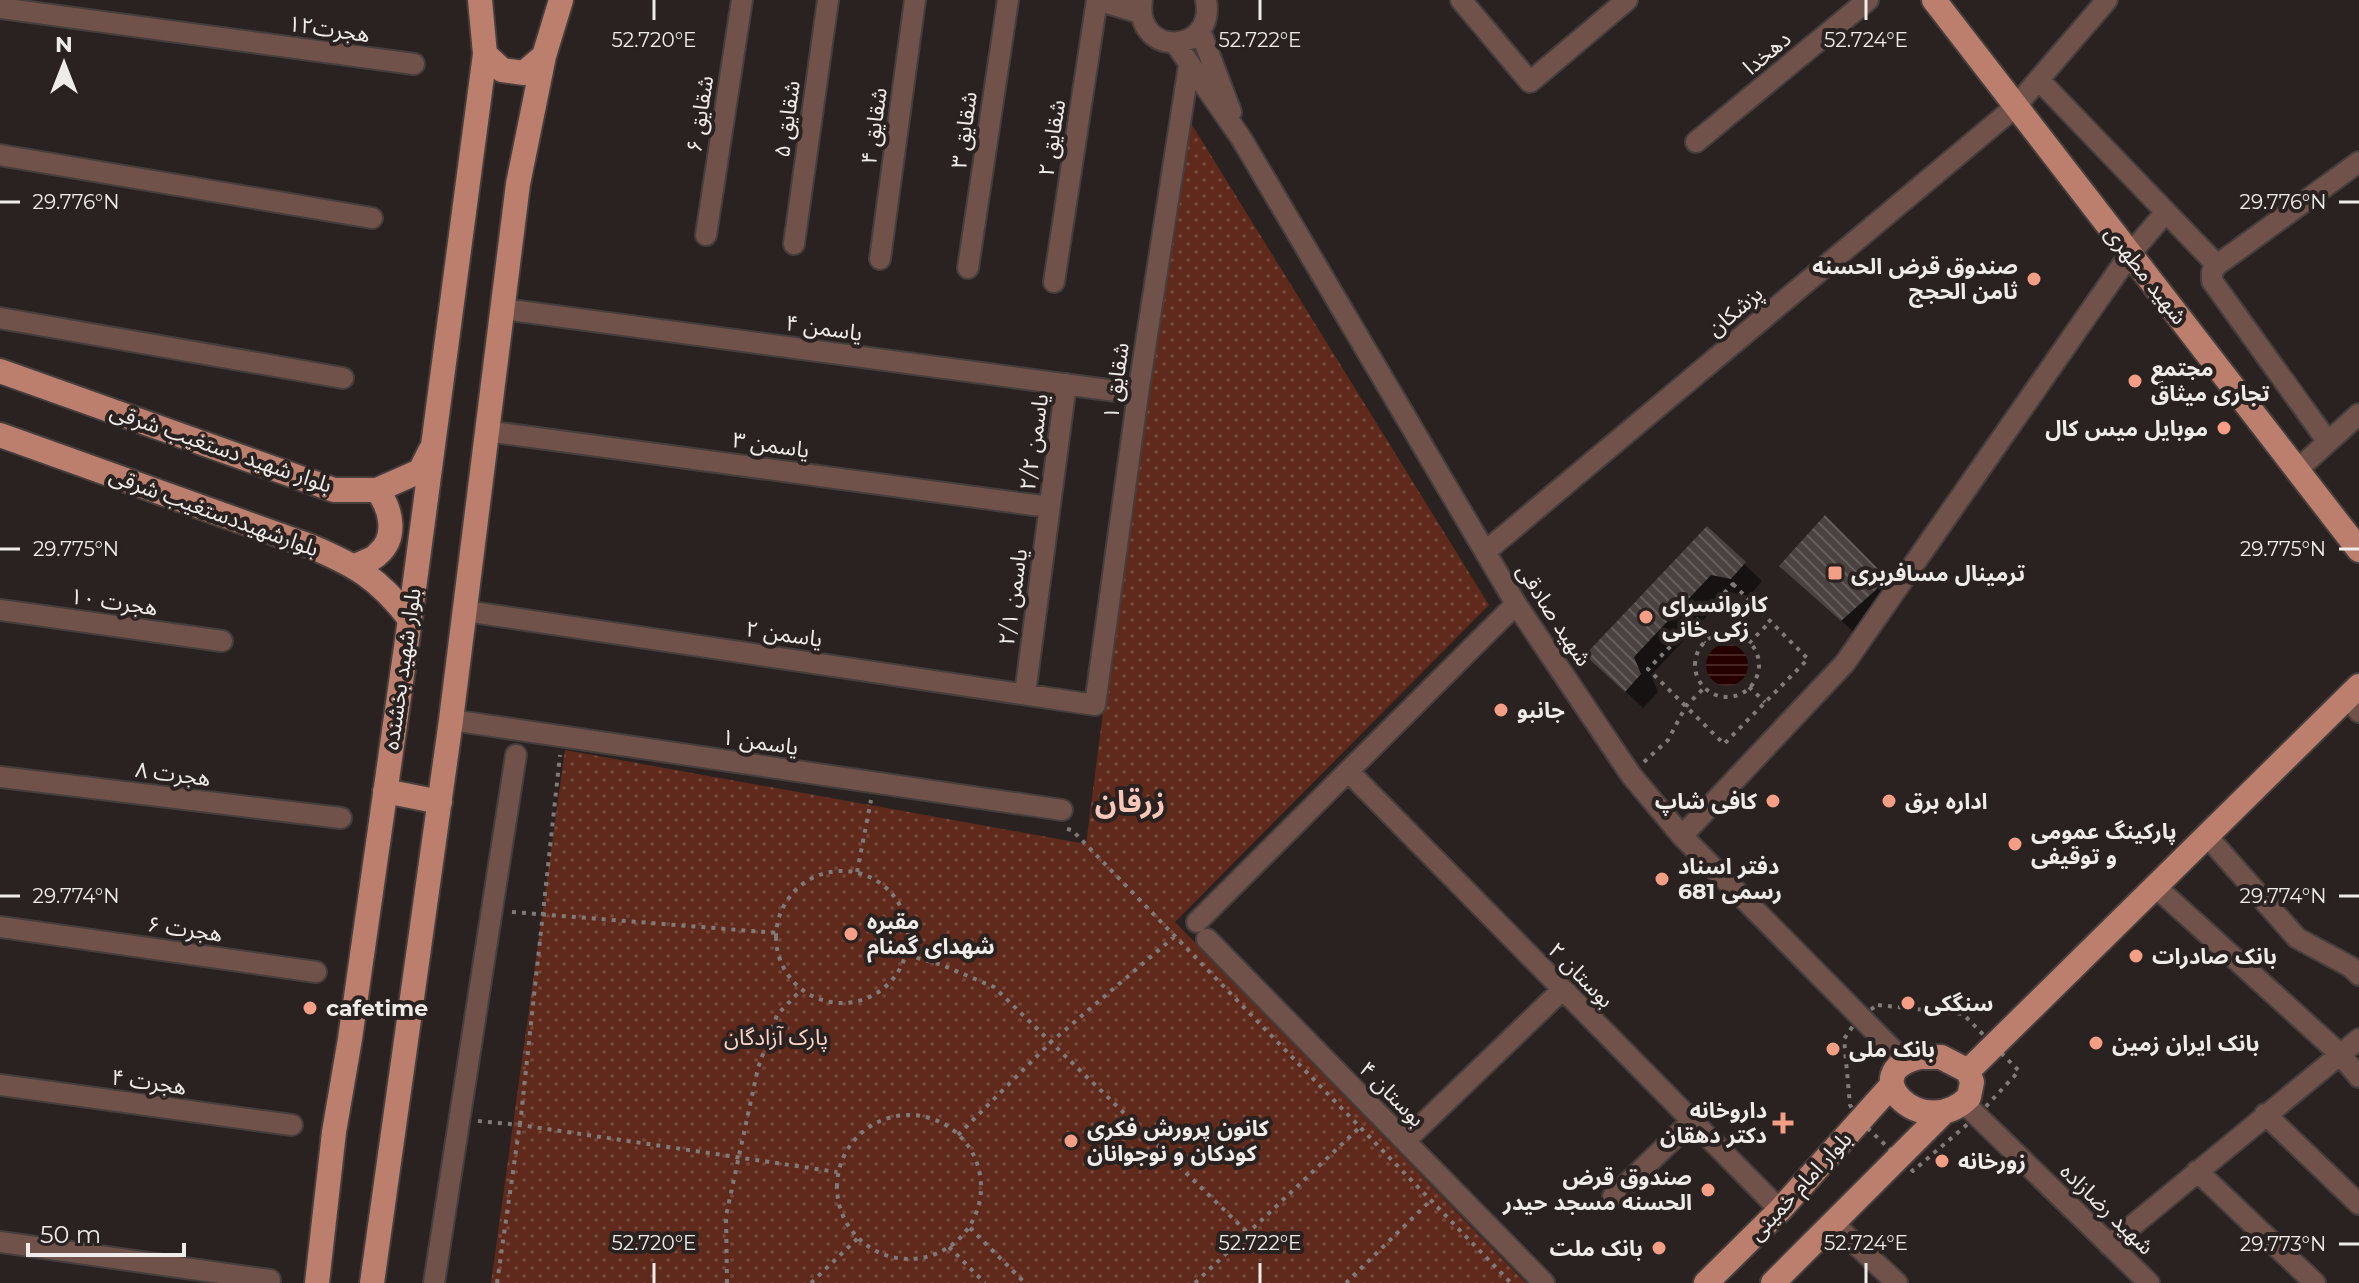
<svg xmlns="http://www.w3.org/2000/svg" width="2359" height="1283" viewBox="0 0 2359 1283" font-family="Montserrat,'Noto Sans Arabic',sans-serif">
<defs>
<pattern id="park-dots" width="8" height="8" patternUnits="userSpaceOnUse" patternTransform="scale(2)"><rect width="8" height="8" fill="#5f2a1c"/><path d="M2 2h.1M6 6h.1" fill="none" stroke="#76493d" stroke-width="1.8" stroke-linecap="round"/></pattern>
<pattern id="water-rules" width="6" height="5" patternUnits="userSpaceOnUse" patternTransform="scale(2)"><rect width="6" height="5" fill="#260000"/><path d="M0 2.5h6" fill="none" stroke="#462525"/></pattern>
<pattern id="building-back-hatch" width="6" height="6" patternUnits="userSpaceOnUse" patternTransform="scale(2)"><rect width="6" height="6" fill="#494240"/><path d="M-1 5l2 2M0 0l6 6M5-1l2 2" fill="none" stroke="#645d5c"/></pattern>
</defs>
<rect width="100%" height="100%" fill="#292220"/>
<path fill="url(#park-dots)" d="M 1181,107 L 1489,605 L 1175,922 L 1526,1283 L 491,1283 L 565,750 L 1086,844 Z"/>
<path fill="url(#water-rules)" d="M1706 665a21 21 0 1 1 42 0a21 21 0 1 1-42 0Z"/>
<path fill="#0007" d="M 1825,518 L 1899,593 L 1855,633 L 1794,579 Z
M 1707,529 L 1762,581 L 1749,596 L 1730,592 L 1651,675 L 1658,692 L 1643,708 L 1606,673 Z"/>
<path fill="url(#building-back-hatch)" d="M 1825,515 L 1888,579 L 1841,621 L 1779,566 Z
M 1707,526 L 1746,562 L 1731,579 L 1711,575 L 1634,657 L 1641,674 L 1625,692 L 1585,655 Z"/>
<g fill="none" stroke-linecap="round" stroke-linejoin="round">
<defs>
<path id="minor" d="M 1097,0 L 1140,13
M 1142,0 C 1133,57 1216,56 1206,0
M 1461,0 L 1530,82 L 1627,0
M 0,8 L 414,64
M 1200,30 L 1231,112
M 1175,43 L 1241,138 L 1516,604 L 1631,775 L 1682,836 L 1904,1061
M 2039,80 L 2217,265
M 1696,142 L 1868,0
M 0,155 L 372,218
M 706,235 L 742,0
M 794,244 L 828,0
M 880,259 L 915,0
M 2217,265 L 2212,272 L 2212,281 L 2328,442
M 2217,265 L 2359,162
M 968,268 L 1008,0
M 1054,282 L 1097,0
M 503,309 L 1138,394
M 0,318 L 343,378
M 486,431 L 1049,507
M 2297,470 L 2359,414
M 1485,552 L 2015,107 L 2107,0
M 0,610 L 222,641
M 465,611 L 1095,705 L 1138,394 L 1189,65
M 1025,694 L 1066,384
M 2349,696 L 2359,712
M 451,720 L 1062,810
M 1349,772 L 1780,1210
M 0,777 L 341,818
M 2206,835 L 2297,938 L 2351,967 L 2359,975
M 1682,836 L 1845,663 L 2130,254 L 2166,212
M 2156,887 L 2340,1054 L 2359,1077
M 1197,922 L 1516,604
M 0,927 L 316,972
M 1207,939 L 1544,1283
M 0,1085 L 292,1125
M 1964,1103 L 2149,1283
M 2265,1114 L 2359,1204
M 1405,1141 L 1562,990
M 2197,1171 L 2315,1283
M 1613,1197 L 1692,1121
M 1834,1224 L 1897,1283
M 0,1242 L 270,1280
M 2109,1245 L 2359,1039
M 434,1283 L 516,755"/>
<path id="major" d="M 480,0 L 485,54 L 502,70 L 524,73 L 544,56 L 561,0
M 1934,0 L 2359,550
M 0,371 L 334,490 L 377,490 L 420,471 L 430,451
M 0,435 L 310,546 C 357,566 378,578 410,619
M 355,566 C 363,562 373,560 378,554 C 398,537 391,508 377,490
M 385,791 L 440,802
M 1921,1057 L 1941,1057 L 1968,1071 L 1972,1082 L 1969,1097 C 1923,1144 1851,1071 1921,1057 Z
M 1968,1071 L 2359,686
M 317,1283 L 334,1132 L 350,1039 L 410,619 L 485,54
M 372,1283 L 451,720 L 518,184 L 544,56
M 1706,1283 L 1780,1210 L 1891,1086
M 1773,1283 L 1943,1113"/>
</defs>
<use href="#minor" stroke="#453e3c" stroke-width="24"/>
<use href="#major" stroke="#453e3c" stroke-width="28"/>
<path stroke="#807a78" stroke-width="4" stroke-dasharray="4 6" stroke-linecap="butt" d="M 1733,584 L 1808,659 L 1724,744 L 1648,669 Z
M 1690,628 L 1705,643
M1695 665a32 32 0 1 1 64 0a32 32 0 1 1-64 0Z
M 1749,643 L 1770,622
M 1749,687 L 1765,702
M 1644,762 L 1668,740 L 1686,706 L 1705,687
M 1067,829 L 1072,830 L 1511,1283
M776 937a66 66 0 1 1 132 0a66 66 0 1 1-132 0Z
M 857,872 L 871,800
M 512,912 L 777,933
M 907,955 L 942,965 L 994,987 L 1248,1233
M 1878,1005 L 1963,1014 L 2019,1071 L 1977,1116 L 1913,1171 L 1860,1121 L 1850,1105 L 1844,1039 L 1860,1016 Z
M837 1187a72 72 0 1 1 144 0a72 72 0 1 1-144 0Z
M 478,1121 L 520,1125 L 837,1172
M 958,1135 L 1051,1042 L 1174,937
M 970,1228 L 1025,1283
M 949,1247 L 985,1283
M 497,1283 L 521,1116 L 560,755
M 727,1283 L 726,1216 L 758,1068 L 777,1015 L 801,990
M 811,1283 L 859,1237
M 1195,1283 L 1359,1128
M 1346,1283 L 1431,1200"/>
<use href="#minor" stroke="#70524a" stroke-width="20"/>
<use href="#major" stroke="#bc7f6e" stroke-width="24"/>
</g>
<path fill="none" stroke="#efebe9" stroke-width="3" d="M 654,0 L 654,20M 1260,0 L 1260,20M 1866,0 L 1866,20M 0,202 L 20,202M 2339,202 L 2359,202M 0,549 L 20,549M 2339,549 L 2359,549M 0,896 L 20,896M 2339,896 L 2359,896M 2339,1244 L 2359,1244M 654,1263 L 654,1283M 1260,1263 L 1260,1283M 1866,1263 L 1866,1283"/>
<g fill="#f49e86" stroke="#292220" stroke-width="3">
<circle cx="2034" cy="279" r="8"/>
<circle cx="2135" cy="381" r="8"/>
<circle cx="2224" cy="428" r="8"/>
<rect x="1827" y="565" width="16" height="16" rx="4"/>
<circle cx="1646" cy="617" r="8"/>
<circle cx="1501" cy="710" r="8"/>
<circle cx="1773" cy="801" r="8"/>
<circle cx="1889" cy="801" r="8"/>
<circle cx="2015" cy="844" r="8"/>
<circle cx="1662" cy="879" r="8"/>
<circle cx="851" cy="934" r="8"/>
<circle cx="2136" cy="956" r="8"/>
<circle cx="1908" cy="1003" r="8"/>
<circle cx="310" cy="1008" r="8"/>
<circle cx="2096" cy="1043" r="8"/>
<circle cx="1833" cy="1049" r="8"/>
<path d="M1779 1111h8v8h8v8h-8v8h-8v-8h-8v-8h8z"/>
<circle cx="1071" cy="1141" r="8"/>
<circle cx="1942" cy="1161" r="8"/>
<circle cx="1708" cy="1190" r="8"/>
<circle cx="1659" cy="1248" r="8"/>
</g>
<g text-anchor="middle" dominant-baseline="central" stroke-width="8" stroke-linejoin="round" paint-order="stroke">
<g font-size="22" fill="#efebe9" stroke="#292220">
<text transform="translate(329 29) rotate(8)">هجرت۱۲</text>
<text transform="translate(1767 53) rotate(-40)">دهخدا</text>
<text transform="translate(700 114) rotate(-81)">شقایق ۶</text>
<text transform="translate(787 119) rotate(-82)">شقایق ۵</text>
<text transform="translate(874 126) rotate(-82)">شقایق ۴</text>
<text transform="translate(964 130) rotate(-82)">شقایق ۳</text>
<text transform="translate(1052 138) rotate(-81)">شقایق ۲</text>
<text transform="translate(2146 275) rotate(52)">شهید مطهری</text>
<text transform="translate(1735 311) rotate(-40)">پزشکان</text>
<text transform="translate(824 328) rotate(8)">یاسمن ۴</text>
<text transform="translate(1116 381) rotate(-82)">شقایق ۱</text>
<text transform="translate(1034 442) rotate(-82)">یاسمن ۲/۲</text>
<text transform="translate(771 445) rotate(8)">یاسمن ۳</text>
<text transform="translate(221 448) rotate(19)">بلوار شهید دستغیب شرقی</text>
<text transform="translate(214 512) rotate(20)">بلوارشهیددستغیب شرقی</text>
<text transform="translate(1013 597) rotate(-82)">یاسمن ۲/۱</text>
<text transform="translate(114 602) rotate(8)">هجرت ۱۰</text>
<text transform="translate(1554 615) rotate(57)">شهید صادقی</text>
<text transform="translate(784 634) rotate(8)">یاسمن ۲</text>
<text transform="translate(402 669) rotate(-82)">بلوار شهید بخشنده</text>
<text transform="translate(760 742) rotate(8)">یاسمن ۱</text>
<text transform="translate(173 774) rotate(7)">هجرت ۸</text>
<text transform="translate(185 929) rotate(8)">هجرت ۶</text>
<text transform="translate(1581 975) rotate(45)">بوستان ۲</text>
<text transform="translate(149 1082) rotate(8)">هجرت ۴</text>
<text transform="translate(1392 1094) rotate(45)">بوستان ۴</text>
<text transform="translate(1800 1186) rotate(-47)">بلوار امام خمینی</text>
<text transform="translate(2107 1209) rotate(44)">شهید رضازاده</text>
</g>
<g font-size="22" font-weight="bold" fill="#efebe9" stroke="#292220" text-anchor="start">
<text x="2018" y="266" text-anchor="end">صندوق قرض الحسنه<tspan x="2018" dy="25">ثامن الحجج</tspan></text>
<text x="2151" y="368">مجتمع<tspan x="2151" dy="25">تجاری میثاق</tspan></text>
<text x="2208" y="428" text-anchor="end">موبایل میس کال</text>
<text x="1851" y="573">ترمینال مسافربری</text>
<text x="1662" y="604">کاروانسرای<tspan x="1662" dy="25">زکی خانی</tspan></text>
<text x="1517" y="710">جانبو</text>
<text x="1757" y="801" text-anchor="end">کافی شاپ</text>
<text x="1905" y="801">اداره برق</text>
<text x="2031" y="831">پارکینگ عمومی<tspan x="2031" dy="25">و توقیفی</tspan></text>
<text x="1678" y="866">دفتر اسناد<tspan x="1678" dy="25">رسمی 681</tspan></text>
<text x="867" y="921">مقبره<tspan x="867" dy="25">شهدای گمنام</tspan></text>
<text x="2152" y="956">بانک صادرات</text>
<text x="1924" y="1003">سنگکی</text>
<text x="326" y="1008">cafetime</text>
<text x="2112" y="1043">بانک ایران زمین</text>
<text x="1849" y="1049">بانک ملی</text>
<text x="1767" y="1110" text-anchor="end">داروخانه<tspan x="1767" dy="25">دکتر دهقان</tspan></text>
<text x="1087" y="1128">کانون پرورش فکری<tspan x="1087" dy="25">کودکان و نوجوانان</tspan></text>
<text x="1958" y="1161">زورخانه</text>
<text x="1692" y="1177" text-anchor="end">صندوق قرض<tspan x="1692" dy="25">الحسنه مسجد حیدر</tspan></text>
<text x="1643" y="1248" text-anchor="end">بانک ملت</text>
</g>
<g font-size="22" fill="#ffd5c9" stroke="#292220">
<text x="776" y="1037">پارک آزادگان</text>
</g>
<g font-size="30" font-weight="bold" fill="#f9c7b9" stroke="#292220">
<text x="1130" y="801">زرقان</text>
</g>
</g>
<g font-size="20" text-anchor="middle" fill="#efebe9" stroke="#292220" stroke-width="8" stroke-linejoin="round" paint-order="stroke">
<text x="654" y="47">52.720°E</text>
<text x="1260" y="47">52.722°E</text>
<text x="1866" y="47">52.724°E</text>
<text x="76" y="209">29.776°N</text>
<text x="2283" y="209">29.776°N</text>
<text x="76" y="556">29.775°N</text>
<text x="2283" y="556">29.775°N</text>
<text x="76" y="903">29.774°N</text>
<text x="2283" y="903">29.774°N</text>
<text x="654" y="1250">52.720°E</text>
<text x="1260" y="1250">52.722°E</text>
<text x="1866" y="1250">52.724°E</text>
<text x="2283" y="1251">29.773°N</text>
</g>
<g transform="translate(64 64)" stroke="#292220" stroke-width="6" paint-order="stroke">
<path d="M0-6L14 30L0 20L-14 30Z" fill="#efebe9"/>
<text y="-12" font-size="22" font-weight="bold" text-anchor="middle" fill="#efebe9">N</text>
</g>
<path d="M28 1243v12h156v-12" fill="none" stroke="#efebe9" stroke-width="4"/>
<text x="40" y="1243" font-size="24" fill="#efebe9" stroke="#292220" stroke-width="6" paint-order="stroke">50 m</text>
</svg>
